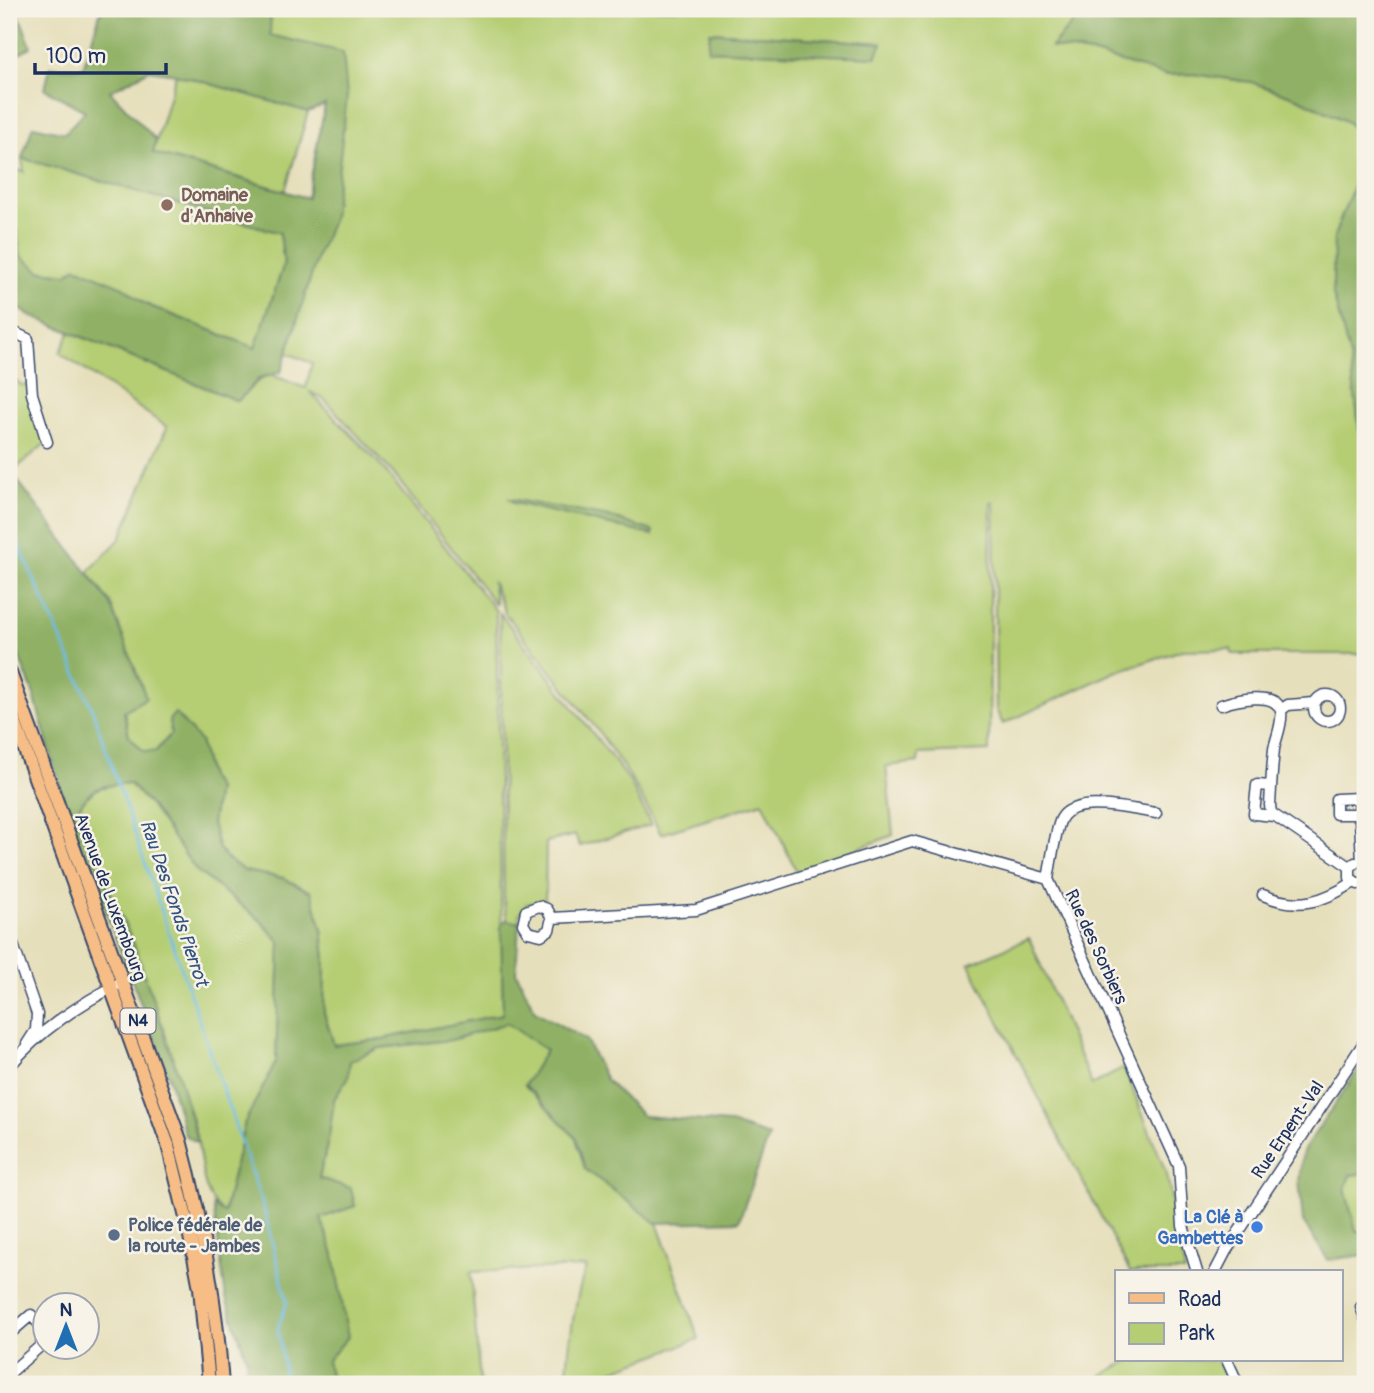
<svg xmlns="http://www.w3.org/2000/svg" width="1374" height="1393" viewBox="0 0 1374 1393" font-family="Pangolin,sans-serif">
<rect width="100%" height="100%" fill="#f7f3e8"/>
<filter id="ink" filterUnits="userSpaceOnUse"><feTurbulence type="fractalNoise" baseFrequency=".0143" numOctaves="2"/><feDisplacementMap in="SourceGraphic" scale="14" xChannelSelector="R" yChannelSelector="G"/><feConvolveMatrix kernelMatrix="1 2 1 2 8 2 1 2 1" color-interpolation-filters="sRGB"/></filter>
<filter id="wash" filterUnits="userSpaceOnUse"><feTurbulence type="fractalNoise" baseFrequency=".00686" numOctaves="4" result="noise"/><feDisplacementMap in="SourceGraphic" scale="28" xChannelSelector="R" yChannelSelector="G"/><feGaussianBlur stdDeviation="1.57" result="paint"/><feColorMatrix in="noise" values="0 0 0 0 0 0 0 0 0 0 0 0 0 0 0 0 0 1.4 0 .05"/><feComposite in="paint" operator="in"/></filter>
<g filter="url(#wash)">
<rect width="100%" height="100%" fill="#e6dfbb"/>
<path fill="#b5ce73" stroke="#687e68" stroke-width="2" fill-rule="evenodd" d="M 271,9 L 1085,9 L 1052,47 L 1091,53 L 1165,75 L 1193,74 L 1251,82 L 1300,99 L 1348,122 L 1365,143 L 1365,156 L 1334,236 L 1333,294 L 1350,357 L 1361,442 L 1365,443 L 1365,654 L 1232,654 L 1231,649 L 1182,650 L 1115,672 L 1003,724 L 996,710 L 994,503 L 991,502 L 989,751 L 919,754 L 918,762 L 886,766 L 893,835 L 797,872 L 763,802 L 661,834 L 631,778 L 599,732 L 505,613 L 492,581 L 496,605 L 392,472 L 325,400 L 309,391 L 379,463 L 496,611 L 503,1014 L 377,1040 L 334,1045 L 324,1013 L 325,959 L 322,929 L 311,892 L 283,878 L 245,871 L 226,858 L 218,847 L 212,823 L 217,788 L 209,777 L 200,741 L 171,734 L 155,752 L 143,751 L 129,736 L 124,711 L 146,698 L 110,603 L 88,572 L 120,539 L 167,427 L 60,353 L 70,332 L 238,401 C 272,365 264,374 306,388 L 312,363 L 287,353 L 317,257 L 341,60 L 268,50 ZM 710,32 L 881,43 L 876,57 L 709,50 Z
M 176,74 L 308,112 L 285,191 L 153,153 Z
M 22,158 L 280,233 L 284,264 L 255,348 L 145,304 L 123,287 L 67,274 L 40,271 L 21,256 L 16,229 L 9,225 L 9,177 L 11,168 L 24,172 Z
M 9,375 L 21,385 L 31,385 L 47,442 L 11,473 L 9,469 Z
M 500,613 L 629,780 L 651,825 L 580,846 L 575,835 L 546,842 L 545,901 L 527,904 L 519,915 L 519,923 L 507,920 L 504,901 Z
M 129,783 L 150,805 L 196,870 L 260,920 L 280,942 L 276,1062 L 245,1122 L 224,1213 C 202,1197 203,1170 198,1145 C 196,1135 193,1124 190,1114 C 160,1009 122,912 75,814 C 89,788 100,785 129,783 Z
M 1029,938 L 1092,1085 L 1124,1068 L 1167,1175 L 1185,1272 L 1130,1272 L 969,964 Z
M 507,1023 L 546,1050 L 525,1085 L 576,1138 L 585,1169 L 657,1223 L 699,1339 L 575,1384 L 566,1384 C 569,1344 573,1306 586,1267 L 471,1272 L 480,1384 L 332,1384 L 327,1361 L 334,1255 L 320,1218 L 355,1206 L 319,1179 L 329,1136 L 334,1099 L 348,1078 L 350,1060 L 379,1048 L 451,1040 Z
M 1365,1173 L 1365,1231 L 1356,1232 L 1345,1189 L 1350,1175 Z
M 1130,1360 L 1217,1360 L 1228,1384 L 1106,1384 L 1102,1375 Z"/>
<path fill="#90b165" stroke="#567062" stroke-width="2" fill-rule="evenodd" d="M 9,9 L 17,9 L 31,47 L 9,59 Z
M 104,9 L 134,9 L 140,14 L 146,9 L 271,9 L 270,35 L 343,52 L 347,96 L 333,218 L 317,257 L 281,372 L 260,378 L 238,401 L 31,316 L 9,302 L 9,225 L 16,229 L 21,256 L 40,271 L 67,274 L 76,267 L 123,287 L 145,304 L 255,348 L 284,264 L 280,233 L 22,158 L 33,126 L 65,133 L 85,111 L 45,89 L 50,67 L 83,68 L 100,13 ZM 149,70 L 176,74 L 308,112 L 325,105 L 307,198 L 153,153 L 156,140 L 110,91 Z
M 1085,9 L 1365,9 L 1365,143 L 1348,122 L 1300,99 L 1251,82 L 1193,74 L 1165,75 L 1091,53 L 1051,47 Z
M 710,32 L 882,43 L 876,57 L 708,50 Z
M 1365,156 L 1365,443 L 1361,442 L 1350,357 L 1333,294 L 1334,237 Z
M 9,469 L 110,603 L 146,698 L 124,711 L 129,736 L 143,751 L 155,752 L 171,734 L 169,720 L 175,713 L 200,741 L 209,777 L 217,788 L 212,823 L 218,847 L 226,858 L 245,871 L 283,878 L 311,892 L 322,929 L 325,959 L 324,1013 L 334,1045 L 377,1040 L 503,1014 L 501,923 L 507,920 L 519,923 L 516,972 L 535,1011 L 586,1040 L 606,1080 L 643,1116 L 728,1123 L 769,1136 L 739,1221 L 657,1223 L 585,1169 L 576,1138 L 525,1085 L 546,1050 L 507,1023 L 451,1040 L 379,1048 L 350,1061 L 348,1078 L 334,1099 L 329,1136 L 319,1178 L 351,1188 L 355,1206 L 321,1218 L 334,1255 L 348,1337 L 327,1361 L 332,1384 L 244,1384 L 247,1360 L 226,1298 L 213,1205 L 224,1213 L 245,1122 L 276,1062 L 280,942 L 260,920 L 196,870 L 150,805 L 129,783 C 100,785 89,788 75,814 L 134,944 L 179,1076 L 198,1143 L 185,1135 L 168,1074 L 69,817 L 32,689 L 9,633 Z
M 510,499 L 609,517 L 653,531 L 653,535 L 514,503 Z
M 1365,1060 L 1365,1173 L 1350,1175 L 1345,1189 L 1356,1231 L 1365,1231 L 1365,1255 L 1328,1260 L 1303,1222 L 1299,1180 L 1303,1151 Z"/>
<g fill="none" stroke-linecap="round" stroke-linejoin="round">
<path stroke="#6ebde9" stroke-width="2.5" d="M 9,523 L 91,706 L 263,1206 L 287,1302 L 278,1328 L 286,1384"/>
</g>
</g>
<g filter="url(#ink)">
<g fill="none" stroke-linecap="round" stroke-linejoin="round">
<defs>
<path id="minor" d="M 9,330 L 28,339 L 32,394 L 47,442
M1314 708a13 13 0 1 1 26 0a13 13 0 1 1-26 0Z
M 1221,705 C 1235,700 1276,690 1281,711 C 1283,724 1276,737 1274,749 C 1272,768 1271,787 1270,805 L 1271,813 L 1350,867
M 1281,710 L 1288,705 L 1314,703
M 1271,786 L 1257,785 L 1254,814 L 1274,816
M 1360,814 L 1336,814 L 1336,799 L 1359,798 L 1362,862
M 1355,863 L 1350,867 L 1350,878 L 1358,884 L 1365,882
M 1048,879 C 1051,864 1055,831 1061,819 C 1074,794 1133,810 1156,813
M 1263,895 C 1298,910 1323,902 1354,882
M 552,918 L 549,930 L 541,935 L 528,932 L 523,924 L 526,911 L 539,906 L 547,909 L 552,918 L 696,910 L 912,841 L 1048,879 L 1179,1166 L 1183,1226 L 1197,1272
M 9,933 L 37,1014 L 36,1030 L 27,1044
M 9,1067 C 37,1032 82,1002 123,982
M 1215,1272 L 1226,1251 L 1365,1041
M 1361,1307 L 1365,1318
M 9,1334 L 31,1315 L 46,1331
M 1227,1360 L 1238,1384
M 9,1370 L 11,1372 L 46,1341"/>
<path id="major" d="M 9,670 L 180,1140 C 202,1221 216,1301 222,1384
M 9,706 L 168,1145 L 188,1226 L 200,1288 L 209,1384"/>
</defs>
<use href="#minor" stroke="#39496c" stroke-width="13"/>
<use href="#major" stroke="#39496c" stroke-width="16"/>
<use href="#minor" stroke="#fff" stroke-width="10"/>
<use href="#major" stroke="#f6be86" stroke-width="12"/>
</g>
</g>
<circle fill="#8d6e63" stroke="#f7f3e8" stroke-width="2.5" cx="167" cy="205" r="7"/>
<circle fill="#3f7fe0" stroke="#f7f3e8" stroke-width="2.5" cx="1257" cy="1227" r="7"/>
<circle fill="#5c6f8a" stroke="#f7f3e8" stroke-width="2.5" cx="114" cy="1235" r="7"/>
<g text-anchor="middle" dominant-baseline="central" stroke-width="5" stroke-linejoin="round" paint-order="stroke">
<rect fill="#f7f3e8" stroke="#5d6a87" stroke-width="2" x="120.5" y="1008.5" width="35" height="25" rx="5"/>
<g font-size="16" font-weight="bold" fill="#1b2f5e">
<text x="138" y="1021">N4</text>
</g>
<g font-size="18" font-weight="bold" fill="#785e54" stroke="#f7f3e8" text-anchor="start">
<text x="181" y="195">Domaine<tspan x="181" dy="21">d'Anhaive</tspan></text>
</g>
<g font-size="18" fill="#1b2f5e" stroke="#f7f3e8">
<text transform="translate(110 897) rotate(70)">Avenue de Luxembourg</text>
<text transform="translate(1096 947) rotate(65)">Rue des Sorbiers</text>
<text transform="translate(1288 1130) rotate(-56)">Rue Erpent-Val</text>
</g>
<g font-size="18" font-weight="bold" fill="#366cbe" stroke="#f7f3e8" text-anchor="end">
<text x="1243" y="1217">La Clé à<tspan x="1243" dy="21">Gambettes</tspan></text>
</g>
<g font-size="18" font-weight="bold" fill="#4e5e75" stroke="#f7f3e8" text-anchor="start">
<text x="128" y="1225">Police fédérale de<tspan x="128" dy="21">la route - Jambes</tspan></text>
</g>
<g font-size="19" font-style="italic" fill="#305281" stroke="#f7f3e8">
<text transform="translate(174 903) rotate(71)">Rau Des Fonds Pierrot</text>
</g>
</g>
<rect width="1374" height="1393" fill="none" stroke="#f7f3e8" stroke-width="35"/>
<rect x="1115" y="1270" width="228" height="91" fill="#f7f3e8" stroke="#9fa5b1" stroke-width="2"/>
<rect x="1129" y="1293" width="35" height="10" fill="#f6be86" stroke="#9fa5b1" stroke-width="2"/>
<text x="1178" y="1306" font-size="21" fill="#1b2f5e">Road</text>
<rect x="1129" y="1323" width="35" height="21" fill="#b5ce73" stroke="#9fa5b1" stroke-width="2"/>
<text x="1178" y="1340" font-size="21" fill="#1b2f5e">Park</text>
<g transform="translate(66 1326)"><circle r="33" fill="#f7f3e8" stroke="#9fa5b1" stroke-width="2"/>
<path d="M0-5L12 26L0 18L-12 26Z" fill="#1f6fb2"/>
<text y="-10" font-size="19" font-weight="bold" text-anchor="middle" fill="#1b2f5e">N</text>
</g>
<path d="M35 63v10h131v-10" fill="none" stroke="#1b2f5e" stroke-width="3.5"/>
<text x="46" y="63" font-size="21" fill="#1b2f5e" stroke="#f7f3e8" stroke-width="5" paint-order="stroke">100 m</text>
</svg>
